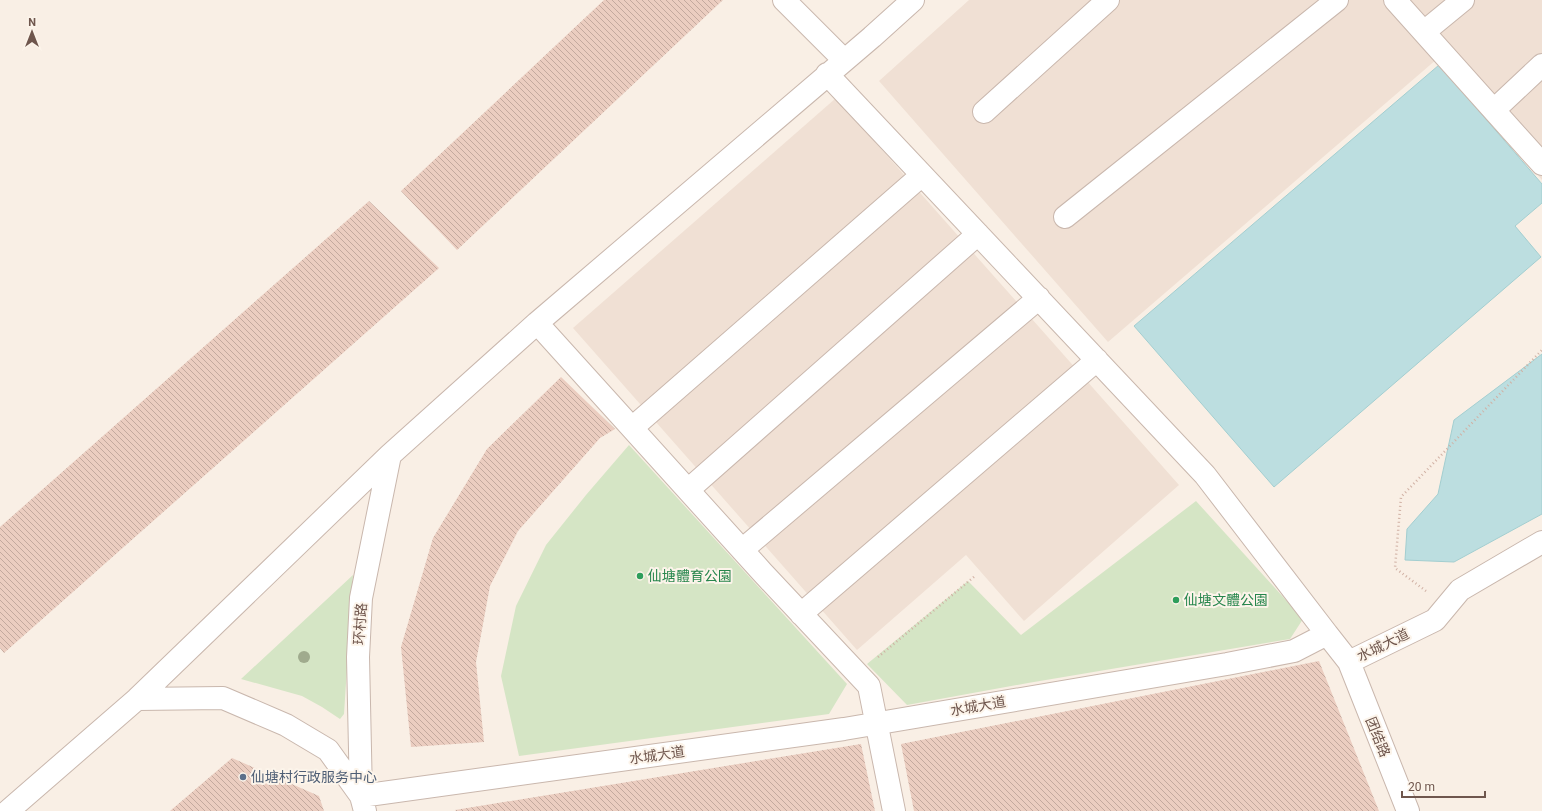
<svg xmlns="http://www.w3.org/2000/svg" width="1542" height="811" viewBox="0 0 1542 811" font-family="Roboto,'Noto Sans SC',sans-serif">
<defs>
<pattern id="building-back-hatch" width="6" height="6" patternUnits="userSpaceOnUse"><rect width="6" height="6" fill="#ebcdc0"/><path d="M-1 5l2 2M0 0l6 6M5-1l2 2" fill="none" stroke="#c3a99e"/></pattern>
</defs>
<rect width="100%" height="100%" fill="#f9efe5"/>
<path fill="#f0e0d4" d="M 969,0 L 1542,0 L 1542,180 L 1437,59 L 1108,342 L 879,81 Z
M 836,98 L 1179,485 L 1024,621 L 966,555 L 857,650 L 573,328 Z"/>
<path fill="#d5e5c5" d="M 629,445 L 847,684 L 829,714 L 519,756 L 501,676 L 516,606 L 546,545 L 586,495 Z
M 1196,501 L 1303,619 L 1290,639 L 1028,683 L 907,705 L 867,664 L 968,581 L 1021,635 Z
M 353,575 L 344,714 L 340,719 L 322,707 L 302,696 L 241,679 Z"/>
<path fill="#bcdee0" stroke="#a3ced0" d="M 1439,65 L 1542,184 L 1542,203 L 1515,226 L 1541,257 L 1274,487 L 1134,326 Z
M 1542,354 L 1542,514 L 1454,562 L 1405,560 L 1407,529 L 1438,494 L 1454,420 Z"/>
<path fill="url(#building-back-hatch)" d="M 604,0 L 723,0 L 457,250 L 401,191 Z
M 369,201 L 439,268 L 4,653 L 0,648 L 0,527 Z
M 561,377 L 615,429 L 600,438 L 518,531 L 490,586 L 476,662 L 484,742 L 411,747 L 401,647 L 433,538 L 487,449 Z
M 1319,661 L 1379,811 L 914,811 L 901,744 Z
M 861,744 L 875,811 L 456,811 L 455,810 Z
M 232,758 L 319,796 L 324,811 L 170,811 Z"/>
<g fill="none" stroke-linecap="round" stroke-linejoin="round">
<defs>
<path id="minor" d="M 784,0 L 844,60
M 1395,0 L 1542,164
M 1424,32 L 1463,0
M 827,74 L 1205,475 L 1327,634
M 1494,110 L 1542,65
M 984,112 L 1108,0
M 1065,217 L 1337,0
M 537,323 L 762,572 L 869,686 L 894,811
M 632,428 L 922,175
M 688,490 L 978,234
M 742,550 L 1039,298
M 801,614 L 1097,360
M 1349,662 L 1408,811
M 137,699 L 223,698 L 286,725 L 328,750 L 361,796 L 844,729 L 1227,664 L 1294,651 L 1327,634 L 1349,662 L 1435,620 L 1460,590 L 1542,542
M 8,811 L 137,699 L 390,455 L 537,323 L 872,37 L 913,0
M 365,811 L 361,796 L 358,657 L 361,598 L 390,455"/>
</defs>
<use href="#minor" stroke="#c9b7ad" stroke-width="24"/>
<path stroke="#d0b0a3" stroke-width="2.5" stroke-dasharray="1 3" stroke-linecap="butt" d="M 1426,591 L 1395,568 L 1401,497 L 1542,350
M 878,657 L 975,576"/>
<use href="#minor" stroke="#fff" stroke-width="22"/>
</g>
<circle fill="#a0ab8e" cx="304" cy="657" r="6"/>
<g fill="#2e9e5b" stroke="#fcf4ea" stroke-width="1.5">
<circle cx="640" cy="576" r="4"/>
<circle cx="1176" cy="600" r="4"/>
</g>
<circle fill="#5c6f8a" stroke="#fcf4ea" stroke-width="1.5" cx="243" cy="777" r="4"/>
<g text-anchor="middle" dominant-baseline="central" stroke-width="4" stroke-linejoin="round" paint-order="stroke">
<g font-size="14" fill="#27864d" stroke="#fcf4ea" text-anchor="start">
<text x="648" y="576">仙塘體育公園</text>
<text x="1184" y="600">仙塘文體公園</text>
</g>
<g font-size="14" fill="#6f564d" stroke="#fcf4ea">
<text transform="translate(360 624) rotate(-86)">环村路</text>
<text transform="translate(1383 645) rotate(-26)">水城大道</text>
<text transform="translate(978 706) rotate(-10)">水城大道</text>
<text transform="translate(1378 737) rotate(68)">团结路</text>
<text transform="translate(657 755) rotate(-8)">水城大道</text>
</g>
<g font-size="14" fill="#4e5e75" stroke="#fcf4ea" text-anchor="start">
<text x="251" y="777">仙塘村行政服务中心</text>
</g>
</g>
<g transform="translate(32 32)" stroke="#fcf4ea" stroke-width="3" paint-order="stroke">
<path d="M0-3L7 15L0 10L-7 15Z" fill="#6f564d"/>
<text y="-6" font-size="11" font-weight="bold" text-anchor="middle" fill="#6f564d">N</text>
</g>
<path d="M1402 791v6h83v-6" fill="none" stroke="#6f564d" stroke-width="2"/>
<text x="1408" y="791" font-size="12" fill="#6f564d" stroke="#fcf4ea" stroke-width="3" paint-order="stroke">20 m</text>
</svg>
